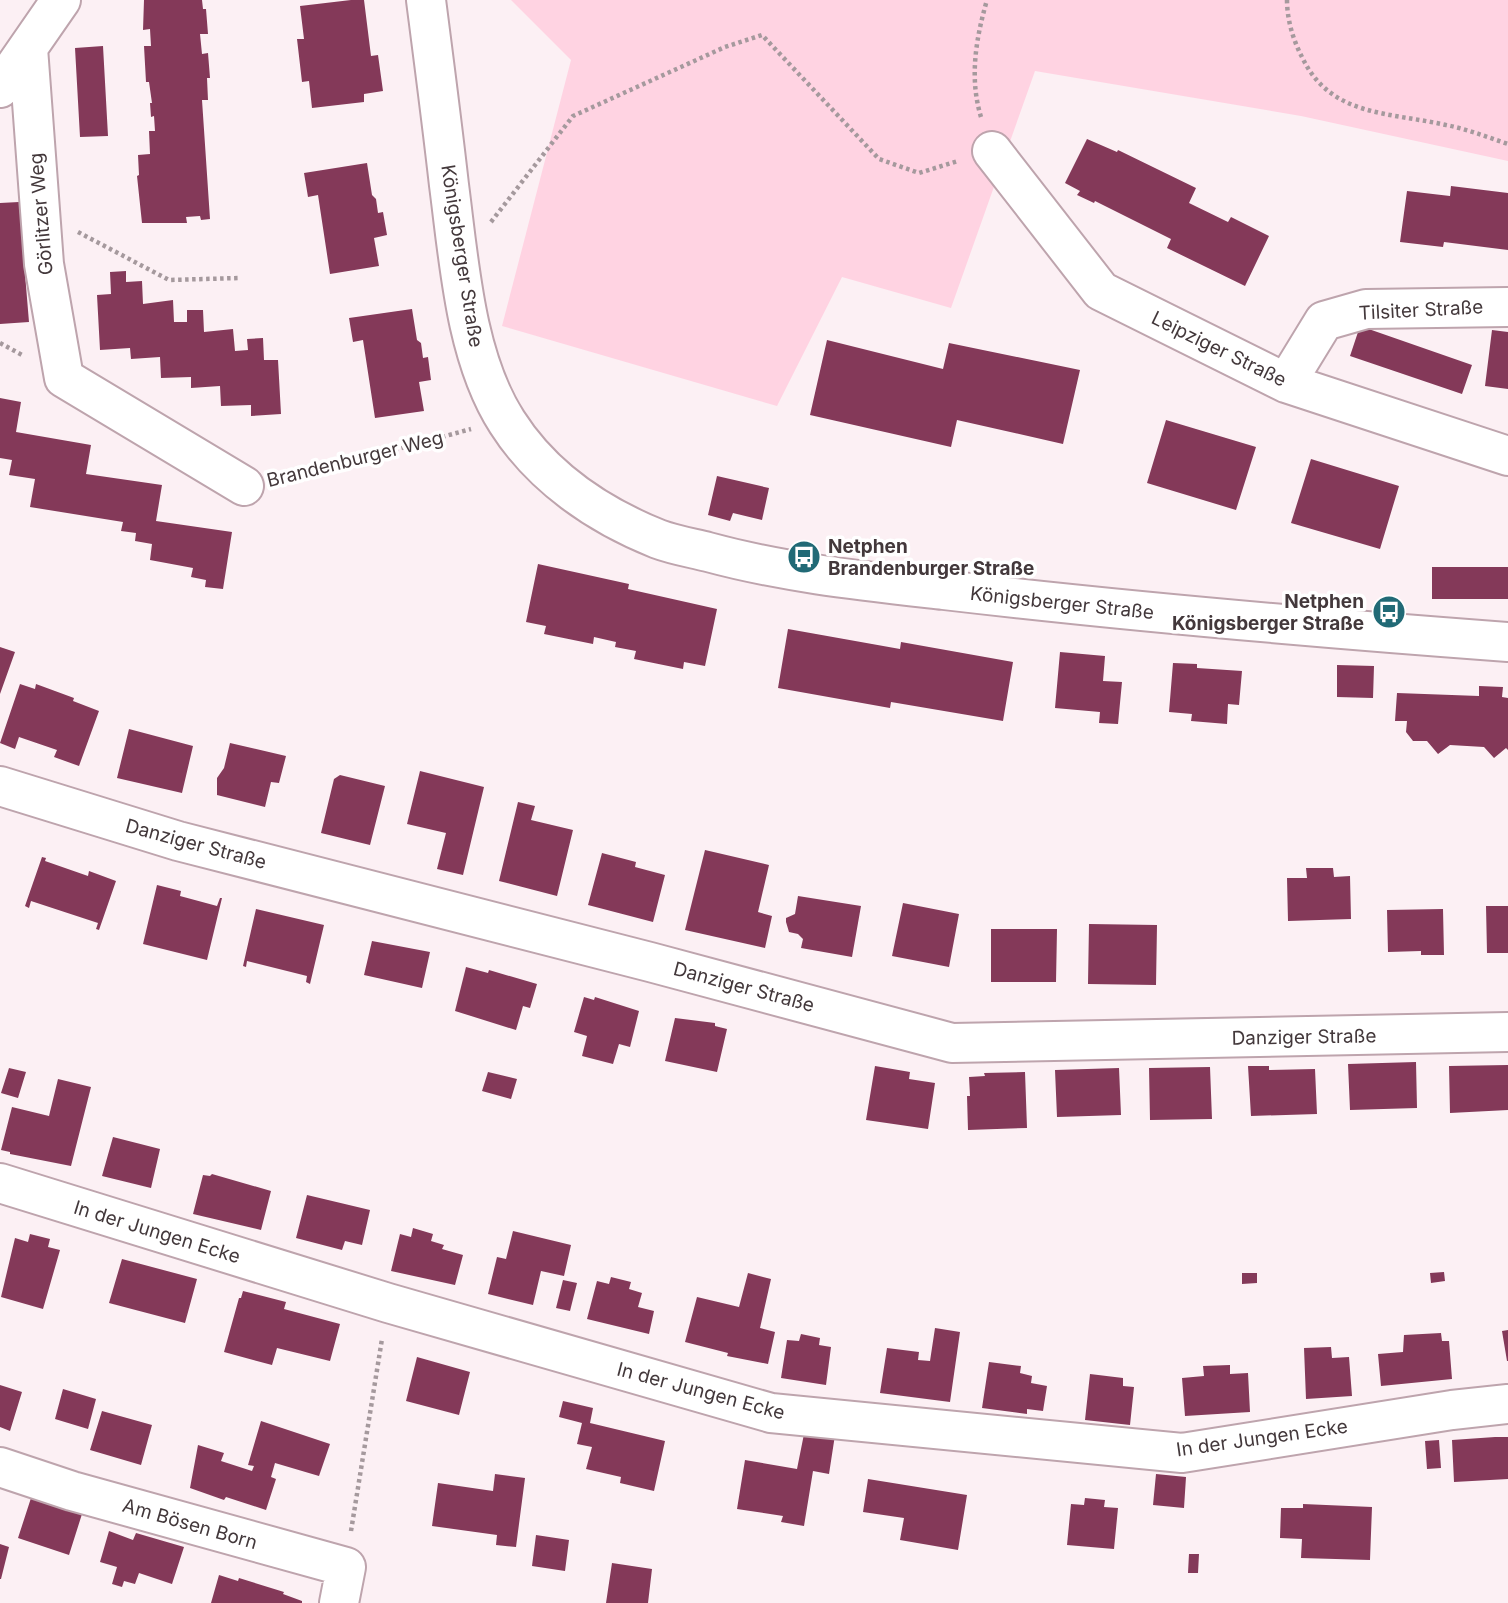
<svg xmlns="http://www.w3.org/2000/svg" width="1508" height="1603" viewBox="0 0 1508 1603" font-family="Inter,sans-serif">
<rect width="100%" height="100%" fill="#fcf0f4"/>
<path fill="#ffd3e2" d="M 511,0 L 1508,0 L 1508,161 L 1301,116 L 1035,71 L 951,308 L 842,277 L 777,406 L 502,326 L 571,60 Z"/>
<path fill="#843959" d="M 144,0 L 202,0 L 203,9 L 206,9 L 208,34 L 200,34 L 202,54 L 208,53 L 210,78 L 207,78 L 208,100 L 202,100 L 210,219 L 201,220 L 200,216 L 186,217 L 187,223 L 142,223 L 137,176 L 139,175 L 138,155 L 150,154 L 149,131 L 155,131 L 154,116 L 151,117 L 150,103 L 152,103 L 149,82 L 146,82 L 144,46 L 151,46 L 150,29 L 143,30 Z
M 351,0 L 364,0 L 371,56 L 378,55 L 383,91 L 364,94 L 364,102 L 312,108 L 309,81 L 302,82 L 297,39 L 304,39 L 300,6 Z
M 103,46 L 108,136 L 80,137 L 75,48 Z
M 1087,139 L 1117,152 L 1118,150 L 1196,188 L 1189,203 L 1228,222 L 1231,217 L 1269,236 L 1245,286 L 1167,248 L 1171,239 L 1095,201 L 1094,203 L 1077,195 L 1080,191 L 1065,183 Z
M 367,163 L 372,195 L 376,199 L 378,213 L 383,212 L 387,235 L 374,238 L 379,266 L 330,274 L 318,195 L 308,197 L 304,173 Z
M 1451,186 L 1508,193 L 1508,250 L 1444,242 L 1443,247 L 1400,242 L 1407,191 L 1450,196 Z
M 19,202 L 29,322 L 0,324 L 0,203 Z
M 126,271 L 126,282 L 142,281 L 143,304 L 173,300 L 174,322 L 187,322 L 187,310 L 203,310 L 204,332 L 233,329 L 235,351 L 248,350 L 247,339 L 263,338 L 264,360 L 278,360 L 281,414 L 251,416 L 251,405 L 221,406 L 220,386 L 191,388 L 191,377 L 161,378 L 160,357 L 131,359 L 130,348 L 100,350 L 97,295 L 111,294 L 110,272 Z
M 412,309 L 417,340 L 421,343 L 423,358 L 428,357 L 431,380 L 419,382 L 424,411 L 375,418 L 363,340 L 353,342 L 349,318 Z
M 1360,326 L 1472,365 L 1462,394 L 1350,356 Z
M 1492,330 L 1508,332 L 1508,389 L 1485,386 Z
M 827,340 L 943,369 L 949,343 L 1080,370 L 1063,444 L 957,420 L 951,447 L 810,415 Z
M 0,398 L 21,402 L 16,432 L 91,445 L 86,474 L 162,485 L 156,521 L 232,532 L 223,589 L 205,587 L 206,580 L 191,577 L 193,568 L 150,560 L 152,544 L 135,541 L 136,533 L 121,531 L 123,522 L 30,507 L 35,479 L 9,475 L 12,460 L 0,458 Z
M 1166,420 L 1256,447 L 1236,510 L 1147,483 Z
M 1311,459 L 1399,486 L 1380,549 L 1291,523 Z
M 717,476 L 769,488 L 762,520 L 733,513 L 730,521 L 708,515 Z
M 538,564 L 629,584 L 628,589 L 717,609 L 705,666 L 684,662 L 683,669 L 634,659 L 636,651 L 615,647 L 616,642 L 594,637 L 593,644 L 544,634 L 546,626 L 526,622 Z
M 1432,567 L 1508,567 L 1508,599 L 1432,599 Z
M 788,629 L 900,649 L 901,642 L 1013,662 L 1003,721 L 891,702 L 890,708 L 778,688 Z
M 0,647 L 15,652 L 0,694 Z
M 1060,652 L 1105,656 L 1103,681 L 1122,682 L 1118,724 L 1099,723 L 1100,712 L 1055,708 Z
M 1173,663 L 1197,664 L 1197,668 L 1242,671 L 1239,705 L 1228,704 L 1227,724 L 1191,721 L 1192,714 L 1169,712 Z
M 1337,665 L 1374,666 L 1373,698 L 1337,697 Z
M 20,684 L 35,689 L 36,684 L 74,698 L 73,701 L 99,711 L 79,766 L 54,757 L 57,750 L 19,737 L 15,749 L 0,743 Z
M 1479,686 L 1503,687 L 1502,697 L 1508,698 L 1508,750 L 1506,748 L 1494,758 L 1484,747 L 1450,745 L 1438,754 L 1427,741 L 1413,741 L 1406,732 L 1407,721 L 1395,721 L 1397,693 L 1479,696 Z
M 129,729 L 193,746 L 182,793 L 117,778 Z
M 230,743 L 286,756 L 279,783 L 271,782 L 265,807 L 217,795 L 217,778 L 224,768 Z
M 420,771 L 484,787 L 463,875 L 437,869 L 446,833 L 407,824 Z
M 340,775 L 385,786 L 370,845 L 321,833 L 334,779 Z
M 518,802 L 535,806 L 531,820 L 573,830 L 557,896 L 499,881 Z
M 705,850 L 769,865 L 758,912 L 772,916 L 765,948 L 685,930 Z
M 602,853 L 636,862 L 635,867 L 665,875 L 653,922 L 588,905 Z
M 42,857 L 46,858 L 45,861 L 88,876 L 89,871 L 116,881 L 99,930 L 96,929 L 98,923 L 31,901 L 29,908 L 25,906 Z
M 1306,868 L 1333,868 L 1334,877 L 1350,876 L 1351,919 L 1288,921 L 1287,878 L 1307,878 Z
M 157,885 L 181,891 L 180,896 L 217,906 L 220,898 L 222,898 L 207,960 L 143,944 Z
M 798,896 L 861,906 L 852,957 L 801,948 L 803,939 L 798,934 L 789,932 L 786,922 L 786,918 L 795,914 Z
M 903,903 L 959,914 L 949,967 L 892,956 Z
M 1486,906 L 1508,906 L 1508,953 L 1487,953 Z
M 256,909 L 324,925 L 310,984 L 306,982 L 307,976 L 247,961 L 246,967 L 243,966 Z
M 1443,909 L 1444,955 L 1421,955 L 1421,951 L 1388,952 L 1387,910 Z
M 1089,924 L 1157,925 L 1156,985 L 1088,984 Z
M 991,929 L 1057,929 L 1056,982 L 991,982 Z
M 372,941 L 430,952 L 422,988 L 364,975 Z
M 466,967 L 488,973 L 489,970 L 537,984 L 530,1008 L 523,1006 L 516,1030 L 455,1011 Z
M 584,997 L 594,1000 L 595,997 L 639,1011 L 630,1047 L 619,1044 L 613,1064 L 582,1056 L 587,1036 L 574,1032 Z
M 675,1018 L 715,1023 L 715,1026 L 727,1029 L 717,1072 L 665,1061 Z
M 1416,1062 L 1417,1108 L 1350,1110 L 1348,1064 Z
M 1508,1065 L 1508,1110 L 1450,1113 L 1449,1066 Z
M 875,1066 L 910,1072 L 909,1079 L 935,1083 L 928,1129 L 866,1120 Z
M 1248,1066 L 1269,1066 L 1269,1070 L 1315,1069 L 1317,1114 L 1251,1116 Z
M 1210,1067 L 1212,1119 L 1150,1120 L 1149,1068 Z
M 9,1068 L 26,1072 L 18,1098 L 1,1093 Z
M 1119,1068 L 1121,1115 L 1057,1117 L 1055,1070 Z
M 488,1072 L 517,1079 L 511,1099 L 482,1091 Z
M 1025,1072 L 1027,1128 L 968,1130 L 967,1096 L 970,1096 L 969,1077 L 985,1076 L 984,1073 Z
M 58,1079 L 91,1087 L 71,1166 L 10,1154 L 10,1152 L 1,1150 L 12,1107 L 49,1116 Z
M 113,1137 L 160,1149 L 151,1188 L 102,1176 Z
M 212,1174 L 271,1191 L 261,1230 L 193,1214 L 203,1175 L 210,1176 Z
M 307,1195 L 370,1210 L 362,1245 L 345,1241 L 342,1250 L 296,1238 Z
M 413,1228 L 433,1234 L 431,1241 L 444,1245 L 442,1249 L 463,1255 L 455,1285 L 391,1271 L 400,1234 L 411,1237 Z
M 513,1231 L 571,1245 L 564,1276 L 541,1271 L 533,1305 L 488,1294 L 497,1257 L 506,1259 Z
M 30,1234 L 50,1239 L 48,1247 L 60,1250 L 43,1309 L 1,1297 L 15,1238 L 28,1242 Z
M 122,1259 L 197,1279 L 185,1323 L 109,1303 Z
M 1444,1272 L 1445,1281 L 1431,1283 L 1430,1273 Z
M 748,1273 L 771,1279 L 760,1328 L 775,1332 L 768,1364 L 727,1356 L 728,1353 L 685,1342 L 697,1297 L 739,1307 Z
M 1242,1273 L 1257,1273 L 1257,1283 L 1242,1284 Z
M 611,1277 L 631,1282 L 629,1289 L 642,1293 L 638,1307 L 654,1311 L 649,1334 L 587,1319 L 597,1281 L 609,1284 Z
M 563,1280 L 577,1283 L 570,1311 L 556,1308 Z
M 243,1291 L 286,1302 L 284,1309 L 340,1324 L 330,1361 L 277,1348 L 272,1365 L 224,1352 L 239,1298 L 241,1298 Z
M 935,1328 L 960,1332 L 950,1402 L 880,1393 L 887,1348 L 919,1352 L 918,1360 L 930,1361 Z
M 1508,1330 L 1508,1361 L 1507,1361 L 1502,1331 Z
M 1441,1333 L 1442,1341 L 1449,1341 L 1452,1379 L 1381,1386 L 1378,1354 L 1403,1352 L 1404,1335 Z
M 801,1334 L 820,1338 L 819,1345 L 831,1347 L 826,1385 L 781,1378 L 787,1340 L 799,1341 Z
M 1331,1347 L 1332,1358 L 1349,1357 L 1352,1396 L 1306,1399 L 1304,1348 Z
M 417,1357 L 470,1372 L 459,1415 L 406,1401 Z
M 989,1362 L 1021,1366 L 1020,1373 L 1032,1376 L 1031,1383 L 1047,1386 L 1043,1411 L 1027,1409 L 1027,1414 L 982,1408 Z
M 1230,1365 L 1230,1374 L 1248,1373 L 1250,1412 L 1185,1416 L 1182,1378 L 1204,1376 L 1203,1366 Z
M 1090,1374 L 1123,1378 L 1123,1386 L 1134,1387 L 1130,1425 L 1085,1420 Z
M 0,1385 L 22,1392 L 10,1431 L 0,1427 Z
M 63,1389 L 96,1399 L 88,1429 L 55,1419 Z
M 563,1401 L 593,1408 L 590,1423 L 665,1441 L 654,1491 L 620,1483 L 621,1477 L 586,1469 L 592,1447 L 577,1444 L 582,1423 L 559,1417 Z
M 102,1411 L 152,1425 L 141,1465 L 90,1450 Z
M 261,1421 L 330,1444 L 319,1476 L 275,1463 L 271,1477 L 276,1479 L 266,1510 L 226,1497 L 224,1500 L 190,1488 L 198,1445 L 224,1453 L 221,1461 L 252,1471 L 254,1466 L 248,1465 Z
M 805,1429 L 835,1435 L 829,1474 L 813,1471 L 804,1526 L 781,1522 L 783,1516 L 737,1509 L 745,1460 L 797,1469 Z
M 1495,1437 L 1508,1437 L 1508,1479 L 1454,1482 L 1452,1440 Z
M 1439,1440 L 1441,1468 L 1427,1469 L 1425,1441 Z
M 495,1474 L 525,1478 L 516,1547 L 496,1545 L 497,1535 L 432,1526 L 438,1483 L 493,1491 Z
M 1156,1474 L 1186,1477 L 1184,1508 L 1153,1505 Z
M 868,1479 L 967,1495 L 958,1550 L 900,1540 L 904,1518 L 863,1512 Z
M 31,1498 L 82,1514 L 69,1555 L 18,1538 Z
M 1085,1498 L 1105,1500 L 1104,1507 L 1118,1508 L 1114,1549 L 1067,1545 L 1071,1504 L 1084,1505 Z
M 1303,1504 L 1372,1507 L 1370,1560 L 1301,1558 L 1302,1539 L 1280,1538 L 1281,1508 L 1303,1508 Z
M 109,1531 L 133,1540 L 136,1533 L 184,1547 L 172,1584 L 139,1573 L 135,1584 L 124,1581 L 122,1587 L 112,1584 L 117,1567 L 100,1562 Z
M 536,1535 L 569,1540 L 565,1571 L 532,1566 Z
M 0,1544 L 9,1547 L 1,1579 L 0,1579 Z
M 1189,1554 L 1199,1554 L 1198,1573 L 1188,1573 Z
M 612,1563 L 652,1569 L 648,1603 L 606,1603 Z
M 219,1575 L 238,1581 L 239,1578 L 284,1592 L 283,1594 L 302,1601 L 302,1603 L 211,1603 Z"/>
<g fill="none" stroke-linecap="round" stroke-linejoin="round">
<defs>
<path id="minor" d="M 426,0 C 434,62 442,123 449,185 C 459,261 465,357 507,422 C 542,477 598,515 658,539 C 674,545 692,548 708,552 C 785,573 864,581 944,590 C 1132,612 1319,628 1508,642
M 28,48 L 44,264 L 64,378 L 244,486
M 0,88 L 61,0
M 992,151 L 1101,291 L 1286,383 L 1508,456
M 1286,383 L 1324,321 L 1366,309 L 1508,307
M 0,786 L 178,841 L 650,962 L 952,1043 L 1508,1032
M 0,1183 L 388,1303 L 771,1413 L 1182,1453 L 1452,1410 L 1508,1404
M 0,1467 L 72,1491 L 346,1567 L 339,1603"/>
</defs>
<use href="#minor" stroke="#bea4ad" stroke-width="42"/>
<path stroke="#a5999d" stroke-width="4.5" stroke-dasharray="3.5 3.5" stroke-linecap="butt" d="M 1287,0 C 1287,19 1293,40 1302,57 C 1330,117 1389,112 1446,125 C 1467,129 1487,137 1508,144
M 981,117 C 969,78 976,38 987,0
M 491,222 L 573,116 L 725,47 L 762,35 L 879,159 L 919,173 L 958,161
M 78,232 L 169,280 L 240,278
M 0,343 L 24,356
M 279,478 L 380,454 L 471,429
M 351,1531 L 382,1339"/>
<use href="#minor" stroke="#fff" stroke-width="38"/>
</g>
<defs>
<symbol id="bus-disc" viewBox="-11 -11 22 22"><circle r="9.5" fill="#216a76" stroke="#fff"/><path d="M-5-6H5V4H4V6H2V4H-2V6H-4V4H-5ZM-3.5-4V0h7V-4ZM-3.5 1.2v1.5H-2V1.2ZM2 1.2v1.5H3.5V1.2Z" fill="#fff"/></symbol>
</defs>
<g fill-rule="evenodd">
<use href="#bus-disc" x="785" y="538" width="38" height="38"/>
<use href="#bus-disc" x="1370" y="593" width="38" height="38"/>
</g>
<g text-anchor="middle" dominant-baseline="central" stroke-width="7" stroke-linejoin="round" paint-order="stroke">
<g font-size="19" fill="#43383b" stroke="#fff">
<text transform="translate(41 214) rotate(-95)">Görlitzer Weg</text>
<text transform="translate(462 256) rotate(81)">Königsberger Straße</text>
<text transform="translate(1421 310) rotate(-3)">Tilsiter Straße</text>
<text transform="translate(1219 349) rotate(26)">Leipziger Straße</text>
<text transform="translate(355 459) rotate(-14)">Brandenburger Weg</text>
<text transform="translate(1062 603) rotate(6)">Königsberger Straße</text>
<text transform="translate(196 844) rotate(15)">Danziger Straße</text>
<text transform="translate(744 987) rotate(15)">Danziger Straße</text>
<text transform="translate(1304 1037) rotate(-1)">Danziger Straße</text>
<text transform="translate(157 1232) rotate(17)">In der Jungen Ecke</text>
<text transform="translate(701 1391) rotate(15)">In der Jungen Ecke</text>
<text transform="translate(1262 1438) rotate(-8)">In der Jungen Ecke</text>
<text transform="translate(190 1524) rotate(16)">Am Bösen Born</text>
</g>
<g font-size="19" font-weight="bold" fill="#43383b" stroke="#fff" text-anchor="start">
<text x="828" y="546">Netphen<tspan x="828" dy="22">Brandenburger Straße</tspan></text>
<text x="1364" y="601" text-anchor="end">Netphen<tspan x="1364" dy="22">Königsberger Straße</tspan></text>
</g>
</g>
</svg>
